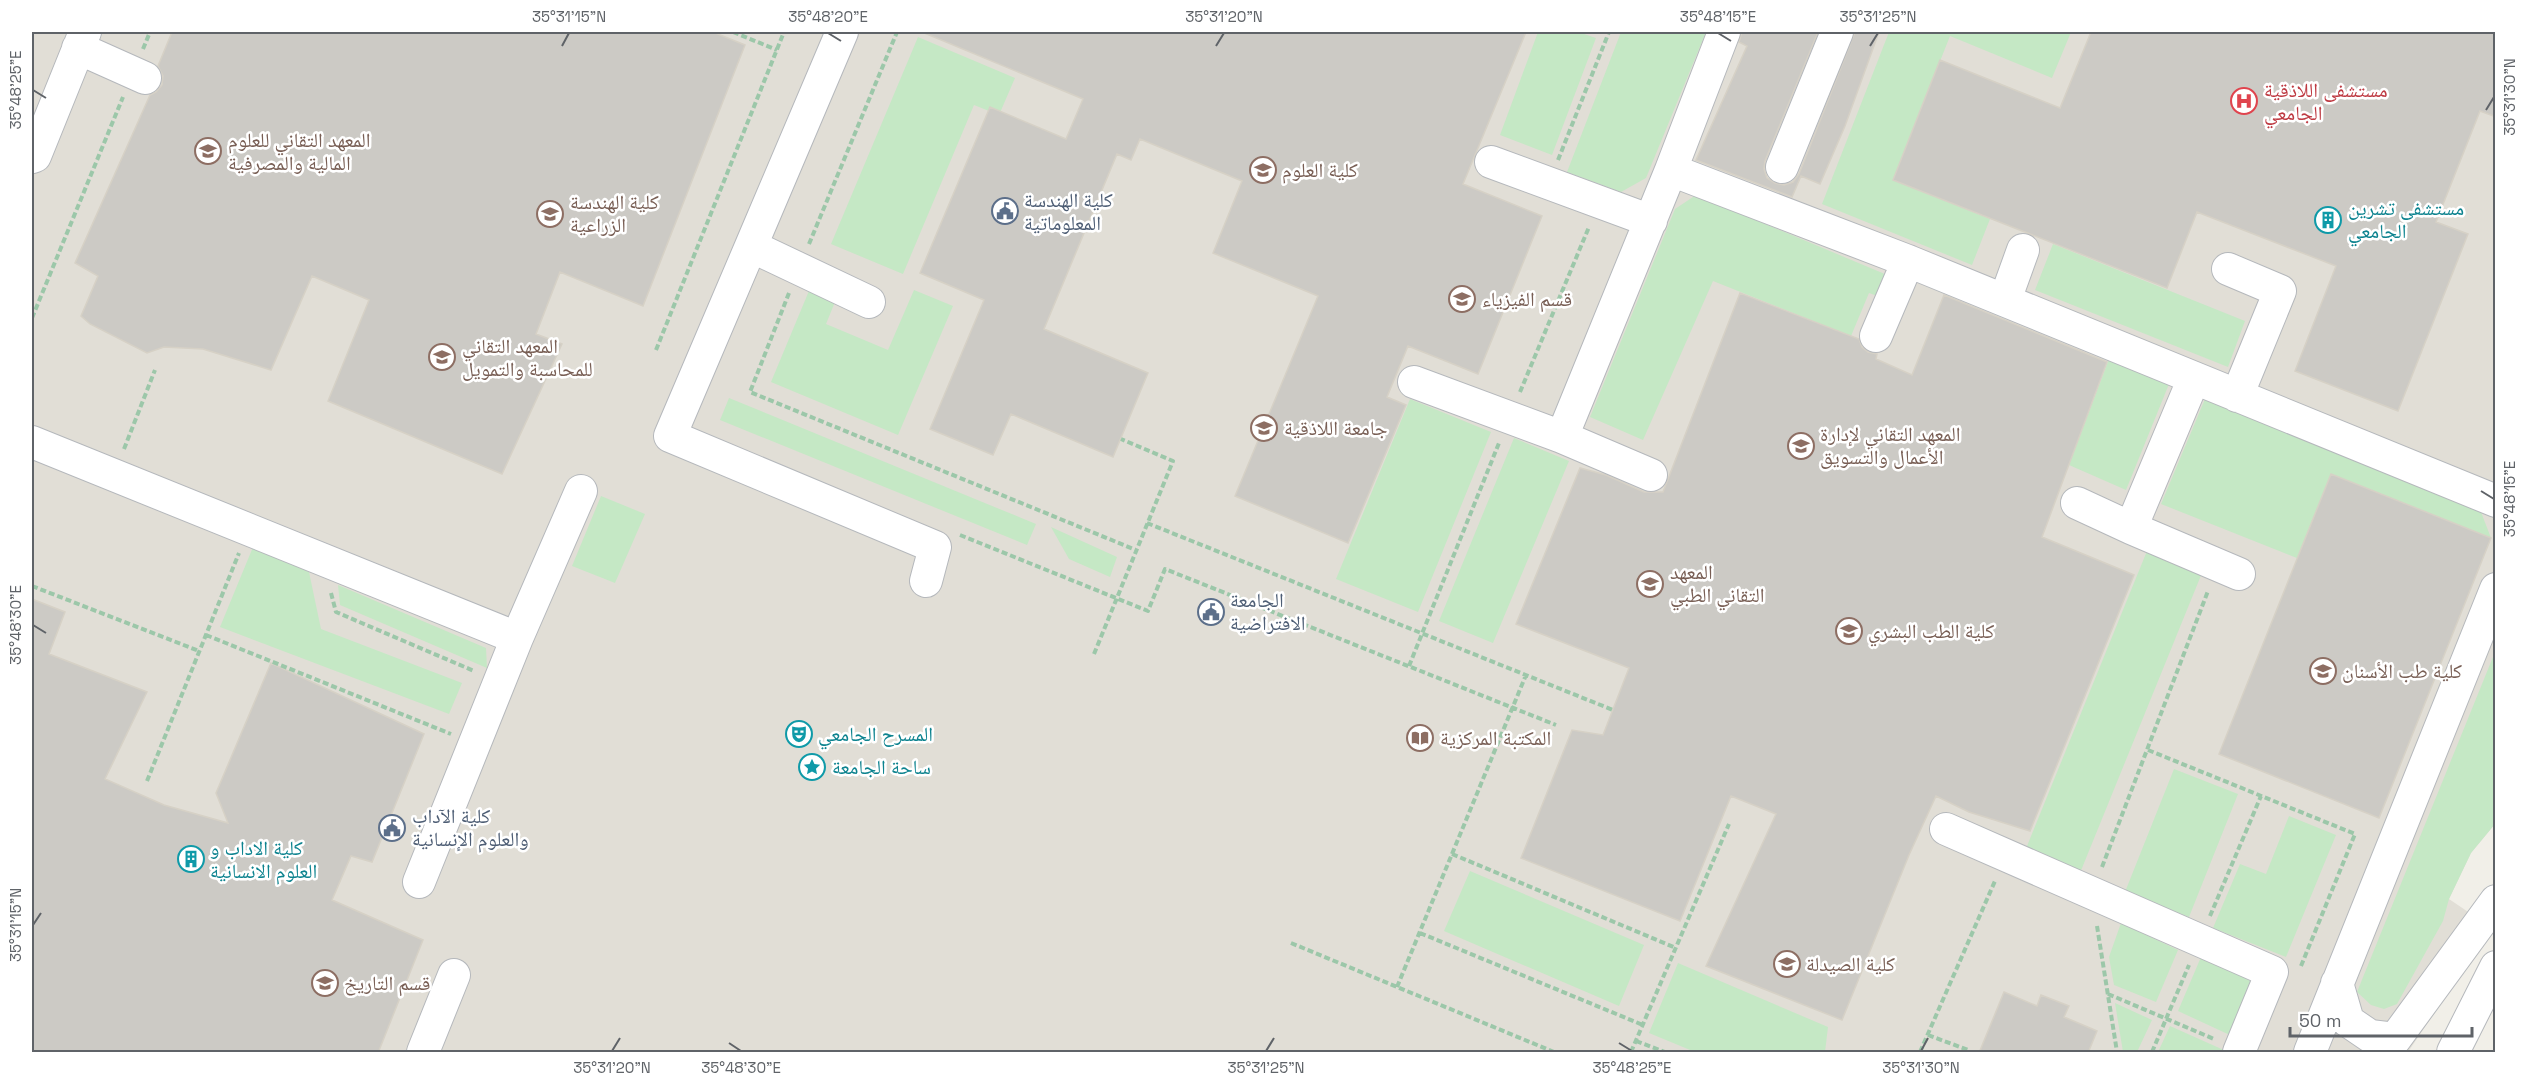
<svg xmlns="http://www.w3.org/2000/svg" width="2527" height="1084" viewBox="0 0 2527 1084" font-family="'Space Grotesk','Noto Naskh Arabic',sans-serif">
<rect width="100%" height="100%" fill="#f1efe8"/>
<path fill="#e1ded6" d="M 32,32 L 2495,32 L 2495,824 L 2471,853 L 2449,899 L 2492,928 L 2408,1052 L 32,1052 Z"/>
<path fill="#c5e8c5" d="M 1538,32 L 1578,32 L 1596,38 L 1552,155 L 1500,135 Z
M 1621,32 L 1706,32 L 1646,178 L 1621,192 L 1567,172 Z
M 1889,32 L 2071,32 L 2052,78 L 1950,36 L 1893,180 L 1990,219 L 1972,265 L 1822,204 Z
M 918,37 L 1015,78 L 999,115 L 974,105 L 903,274 L 831,244 Z
M 1696,195 L 1892,277 L 1883,298 L 1869,293 L 1851,336 L 1713,281 L 1643,440 L 1590,417 L 1675,209 Z
M 2053,244 L 2245,321 L 2228,367 L 2035,290 Z
M 811,286 L 837,297 L 826,324 L 888,350 L 914,290 L 953,306 L 898,435 L 771,382 Z
M 2109,359 L 2169,384 L 2126,490 L 2069,465 Z
M 729,398 L 1036,524 L 1027,545 L 720,420 Z
M 1410,399 L 1491,432 L 1418,612 L 1336,579 Z
M 2205,399 L 2481,512 L 2491,538 L 2331,474 L 2297,558 L 2161,504 Z
M 1514,438 L 1569,461 L 1493,643 L 1439,621 Z
M 601,496 L 645,514 L 615,583 L 572,566 Z
M 1051,527 L 1117,557 L 1110,577 L 1069,559 Z
M 2149,546 L 2204,568 L 2080,873 L 2025,851 Z
M 253,547 L 309,572 L 321,629 L 462,683 L 449,714 L 220,627 Z
M 338,585 L 486,648 L 487,668 L 340,605 Z
M 2495,652 L 2495,824 L 2471,853 L 2449,899 L 2443,921 L 2397,1004 L 2384,1009 L 2371,1005 L 2357,992 Z
M 2174,769 L 2238,794 L 2189,917 L 2125,892 Z
M 2289,816 L 2336,835 L 2286,957 L 2213,928 L 2240,864 L 2266,874 Z
M 1470,871 L 1644,945 L 1619,1006 L 1444,931 Z
M 2121,923 L 2178,950 L 2156,1002 L 2114,985 L 2109,957 Z
M 2201,957 L 2255,983 L 2232,1036 L 2178,1011 Z
M 1678,963 L 1828,1027 L 1825,1052 L 1695,1052 L 1649,1033 Z
M 2115,1003 L 2152,1020 L 2137,1052 L 2123,1052 Z
M 2170,1026 L 2226,1051 L 2225,1052 L 2158,1052 Z"/>
<path fill="#cccac5" stroke="#d6d1c6" stroke-width="1.5" d="M 172,32 L 713,32 L 745,45 L 643,306 L 560,272 L 536,334 L 562,344 L 502,474 L 328,401 L 369,300 L 312,276 L 271,370 L 203,349 L 164,347 L 147,353 L 90,324 L 81,316 L 98,276 L 75,263 L 150,95 L 156,92 L 162,85 L 163,76 L 158,66 Z
M 922,32 L 1526,32 L 1463,184 L 1542,216 L 1478,374 L 1408,346 L 1387,397 L 1406,405 L 1348,543 L 1235,496 L 1318,296 L 1213,253 L 1242,181 L 1140,139 L 1131,160 L 1117,154 L 1044,329 L 1148,373 L 1113,457 L 1011,414 L 993,455 L 930,429 L 984,300 L 920,273 L 990,107 L 1066,139 L 1083,99 Z
M 1742,32 L 1818,32 L 1765,161 L 1764,169 L 1767,178 L 1775,183 L 1784,185 L 1793,182 L 1799,174 L 1855,32 L 1879,32 L 1845,126 L 1820,184 L 1801,176 L 1792,197 L 1696,160 L 1747,46 L 1739,42 Z
M 2091,32 L 2496,32 L 2496,117 L 2480,111 L 2436,222 L 2468,234 L 2398,411 L 2295,371 L 2336,266 L 2197,212 L 2167,288 L 1893,180 L 1940,60 L 2060,108 Z
M 1740,293 L 1859,339 L 1862,347 L 1868,352 L 1877,354 L 1876,359 L 1912,375 L 1944,295 L 2107,362 L 2042,537 L 2134,575 L 2030,831 L 1969,812 L 1936,796 L 1909,855 L 1842,1020 L 1706,966 L 1776,814 L 1731,796 L 1680,921 L 1521,858 L 1572,730 L 1603,735 L 1629,668 L 1516,624 L 1580,468 L 1606,475 L 1644,492 L 1663,492 Z
M 2331,474 L 2491,538 L 2379,818 L 2219,754 Z
M 32,599 L 65,612 L 49,654 L 147,692 L 105,779 L 164,805 L 228,823 L 216,793 L 271,663 L 424,734 L 372,862 L 351,856 L 332,900 L 423,940 L 378,1053 L 32,1053 Z
M 2004,992 L 2037,1006 L 2041,995 L 2069,1006 L 2064,1017 L 2097,1031 L 2088,1053 L 1979,1053 Z"/>
<g fill="none" stroke-linecap="round" stroke-linejoin="round">
<defs>
<path id="minor" d="M 842,32 L 751,246 L 869,302
M 1724,32 L 1671,170 L 1908,261 L 2496,501
M 78,48 L 145,78
M 32,157 L 35,156 L 85,32
M 1491,162 L 1651,221
M 1782,167 L 1837,32
M 751,246 L 670,436 L 935,547 L 926,581
M 2228,269 L 2280,291 L 2237,396
M 2005,300 L 2023,250
M 1876,336 L 1908,261
M 1414,382 L 1562,437
M 32,442 L 517,638 L 419,882
M 1651,475 L 1562,437 L 1671,170
M 2077,503 L 2131,528 L 2194,378
M 2131,528 L 2239,574
M 517,638 L 581,491
M 1946,829 L 2272,972 L 2239,1052
M 2337,983 L 2348,1021 L 2370,1036 L 2395,1039
M 423,1052 L 454,975
M 2310,1052 L 2496,589
M 2381,1052 L 2395,1039 L 2496,901
M 2453,1052 L 2496,967"/>
</defs>
<use href="#minor" stroke="#b5b8bc" stroke-width="34"/>
<path stroke="#9cc7a9" stroke-width="4" stroke-dasharray="6 3" stroke-linecap="butt" d="M 733,32 L 777,50
M 143,49 L 150,32
M 1558,160 L 1609,32
M 809,244 L 897,32
M 789,293 L 750,392 L 1136,550
M 32,318 L 123,97
M 656,350 L 784,32
M 1520,392 L 1589,227
M 124,449 L 155,370
M 1147,523 L 1613,710
M 960,535 L 1148,611 L 1165,569 L 1556,725
M 32,586 L 199,651
M 331,593 L 336,612 L 474,671
M 206,635 L 451,734
M 1094,654 L 1173,461 L 1121,439
M 1409,666 L 1499,443
M 2148,750 L 2355,834 L 2301,966
M 147,781 L 239,553
M 1452,854 L 1676,948
M 2102,867 L 2208,591
M 2210,916 L 2261,796
M 2097,926 L 2117,1052
M 1420,933 L 1643,1025
M 1291,943 L 1554,1052
M 1397,987 L 1526,675
M 2108,994 L 2214,1039
M 1928,1035 L 1968,1050
M 1636,1041 L 1665,1052
M 1631,1052 L 1729,824
M 1920,1052 L 1995,881
M 2152,1052 L 2189,965"/>
<use href="#minor" stroke="#fff" stroke-width="32"/>
</g>
<path fill="none" stroke="#5f6368" stroke-width="2" d="M 828,33 L 841,41M 1718,33 L 1731,41M 562,46 L 569,33M 1216,46 L 1224,33M 1870,46 L 1878,33M 33,90 L 46,98M 2486,110 L 2494,97M 2481,491 L 2494,499M 33,625 L 46,633M 33,925 L 41,913M 729,1043 L 741,1051M 1619,1043 L 1632,1051M 612,1051 L 620,1038M 1266,1051 L 1274,1038M 1921,1051 L 1928,1038"/>
<defs>
<symbol id="hospital-ring" viewBox="-11 -11 22 22"><circle r="9.5" fill="#fff" stroke="#e0444e" stroke-width="1.5"/><path d="M-5-5h3v3.5h4V-5h3V5h-3V1.5h-4V5h-3Z" fill="#e0444e"/></symbol>
<symbol id="university-ring" viewBox="-11 -11 22 22"><circle r="9.5" fill="#fff" stroke="#8d6e63" stroke-width="1.5"/><path d="M0-5L7-2L0 1L-7-2ZM-4 1L0 2.5L4 1V4Q0 6-4 4Z" fill="#8d6e63"/></symbol>
<symbol id="civic-ring" viewBox="-11 -11 22 22"><circle r="9.5" fill="#fff" stroke="#5c6f8a" stroke-width="1.5"/><path d="M-.6-6.5H3V-4.5H.6V-3L4-1V1h2V6H-6V1h2V-1L-.6-3ZM-1.2 2.5V6h2.4V2.5Z" fill="#5c6f8a"/></symbol>
<symbol id="building-ring" viewBox="-11 -11 22 22"><circle r="9.5" fill="#fff" stroke="#0f9aa8" stroke-width="1.5"/><path d="M-4-6H4V6H1V3H-1V6H-4ZM-2.5-4.3h1.7v1.8h-1.7ZM.8-4.3h1.7v1.8H.8ZM-2.5-1h1.7V.8h-1.7ZM.8-1h1.7V.8H.8Z" fill="#0f9aa8"/></symbol>
<symbol id="theatre-ring" viewBox="-11 -11 22 22"><circle r="9.5" fill="#fff" stroke="#0f9aa8" stroke-width="1.5"/><path d="M-5-5.5Q0-4 5-5.5V0Q5 5 0 6Q-5 5-5 0ZM-3.3-2.5H-1v1.5H-3.3ZM1-2.5H3.3v1.5H1ZM-2.8 1Q0 5.5 2.8 1Z" fill="#0f9aa8"/></symbol>
<symbol id="library-ring" viewBox="-11 -11 22 22"><circle r="9.5" fill="#fff" stroke="#8d6e63" stroke-width="1.5"/><path d="M-6-4Q-3-5.5-.7-3.5V5Q-3 3-6 4ZM6-4Q3-5.5 .7-3.5V5Q3 3 6 4Z" fill="#8d6e63"/></symbol>
<symbol id="sight-ring" viewBox="-11 -11 22 22"><circle r="9.5" fill="#fff" stroke="#0f9aa8" stroke-width="1.5"/><path d="M0-6L1.8-2.2L6-1.7L2.9 1.2L3.7 5.4L0 3.3L-3.7 5.4L-2.9 1.2L-6-1.7L-1.8-2.2Z" fill="#0f9aa8"/></symbol>
</defs>
<g fill-rule="evenodd">
<use href="#hospital-ring" x="2229" y="86" width="30" height="30"/>
<use href="#university-ring" x="193" y="136" width="30" height="30"/>
<use href="#university-ring" x="1248" y="155" width="30" height="30"/>
<use href="#civic-ring" x="990" y="196" width="30" height="30"/>
<use href="#university-ring" x="535" y="199" width="30" height="30"/>
<use href="#building-ring" x="2313" y="205" width="30" height="30"/>
<use href="#university-ring" x="1447" y="284" width="30" height="30"/>
<use href="#university-ring" x="427" y="342" width="30" height="30"/>
<use href="#university-ring" x="1249" y="413" width="30" height="30"/>
<use href="#university-ring" x="1786" y="431" width="30" height="30"/>
<use href="#university-ring" x="1635" y="569" width="30" height="30"/>
<use href="#civic-ring" x="1196" y="597" width="30" height="30"/>
<use href="#university-ring" x="1834" y="616" width="30" height="30"/>
<use href="#university-ring" x="2308" y="656" width="30" height="30"/>
<use href="#theatre-ring" x="784" y="719" width="30" height="30"/>
<use href="#library-ring" x="1405" y="723" width="30" height="30"/>
<use href="#sight-ring" x="797" y="752" width="30" height="30"/>
<use href="#civic-ring" x="377" y="813" width="30" height="30"/>
<use href="#building-ring" x="176" y="844" width="30" height="30"/>
<use href="#university-ring" x="1772" y="949" width="30" height="30"/>
<use href="#university-ring" x="310" y="968" width="30" height="30"/>
</g>
<g text-anchor="middle" dominant-baseline="central" stroke-width="5" stroke-linejoin="round" paint-order="stroke">
<g font-size="20" fill="#be3a42" stroke="#fff" text-anchor="start">
<text x="2264" y="90">مستشفى اللاذقية<tspan x="2264" dy="23">الجامعي</tspan></text>
</g>
<g font-size="20" fill="#785e54" stroke="#fff" text-anchor="start">
<text x="228" y="140">المعهد التقاني للعلوم<tspan x="228" dy="23">المالية والمصرفية</tspan></text>
<text x="1282" y="170">كلية العلوم</text>
<text x="570" y="202">كلية الهندسة<tspan x="570" dy="23">الزراعية</tspan></text>
<text x="1482" y="299">قسم الفيزياء</text>
<text x="462" y="346">المعهد التقاني<tspan x="462" dy="23">للمحاسبة والتمويل</tspan></text>
<text x="1284" y="428">جامعة اللاذقية</text>
<text x="1820" y="434">المعهد التقاني لإدارة<tspan x="1820" dy="23">الأعمال والتسويق</tspan></text>
<text x="1670" y="572">المعهد<tspan x="1670" dy="23">التقاني الطبي</tspan></text>
<text x="1868" y="631">كلية الطب البشري</text>
<text x="2342" y="671">كلية طب الأسنان</text>
<text x="1440" y="738">المكتبة المركزية</text>
<text x="1806" y="964">كلية الصيدلة</text>
<text x="344" y="983">قسم التاريخ</text>
</g>
<g font-size="20" fill="#4e5e75" stroke="#fff" text-anchor="start">
<text x="1024" y="200">كلية الهندسة<tspan x="1024" dy="23">المعلوماتية</tspan></text>
<text x="1230" y="600">الجامعة<tspan x="1230" dy="23">الافتراضية</tspan></text>
<text x="412" y="816">كلية الآداب<tspan x="412" dy="23">والعلوم الإنسانية</tspan></text>
</g>
<g font-size="20" fill="#0d838f" stroke="#fff" text-anchor="start">
<text x="2348" y="208">مستشفى تشرين<tspan x="2348" dy="23">الجامعي</tspan></text>
<text x="818" y="734">المسرح الجامعي</text>
<text x="832" y="767">ساحة الجامعة</text>
<text x="210" y="848">كلية الاداب و<tspan x="210" dy="23">العلوم الانسانية</tspan></text>
</g>
</g>
<rect width="2527" height="1084" fill="none" stroke="#ffffff" stroke-width="66"/>
<path d="M2290 1027v9h182v-9" fill="none" stroke="#5f6368" stroke-width="3"/>
<text x="2299" y="1027" font-size="18" fill="#5f6368" stroke="#ffffff" stroke-width="4.5" paint-order="stroke">50 m</text>
<rect x="33" y="33" width="2461" height="1018" fill="none" stroke="#5f6368" stroke-width="2"/>
<g font-size="15" text-anchor="middle" fill="#5f6368">
<text x="569" y="22">35°31'15"N</text>
<text x="828" y="22">35°48'20"E</text>
<text x="1224" y="22">35°31'20"N</text>
<text x="1718" y="22">35°48'15"E</text>
<text x="1878" y="22">35°31'25"N</text>
<text transform="translate(16 90) rotate(-90)" y="5">35°48'25"E</text>
<text transform="translate(2510 97) rotate(-90)" y="5">35°31'30"N</text>
<text transform="translate(2510 499) rotate(-90)" y="5">35°48'15"E</text>
<text transform="translate(16 625) rotate(-90)" y="5">35°48'30"E</text>
<text transform="translate(16 925) rotate(-90)" y="5">35°31'15"N</text>
<text x="612" y="1073">35°31'20"N</text>
<text x="741" y="1073">35°48'30"E</text>
<text x="1266" y="1073">35°31'25"N</text>
<text x="1632" y="1073">35°48'25"E</text>
<text x="1921" y="1073">35°31'30"N</text>
</g>
</svg>
